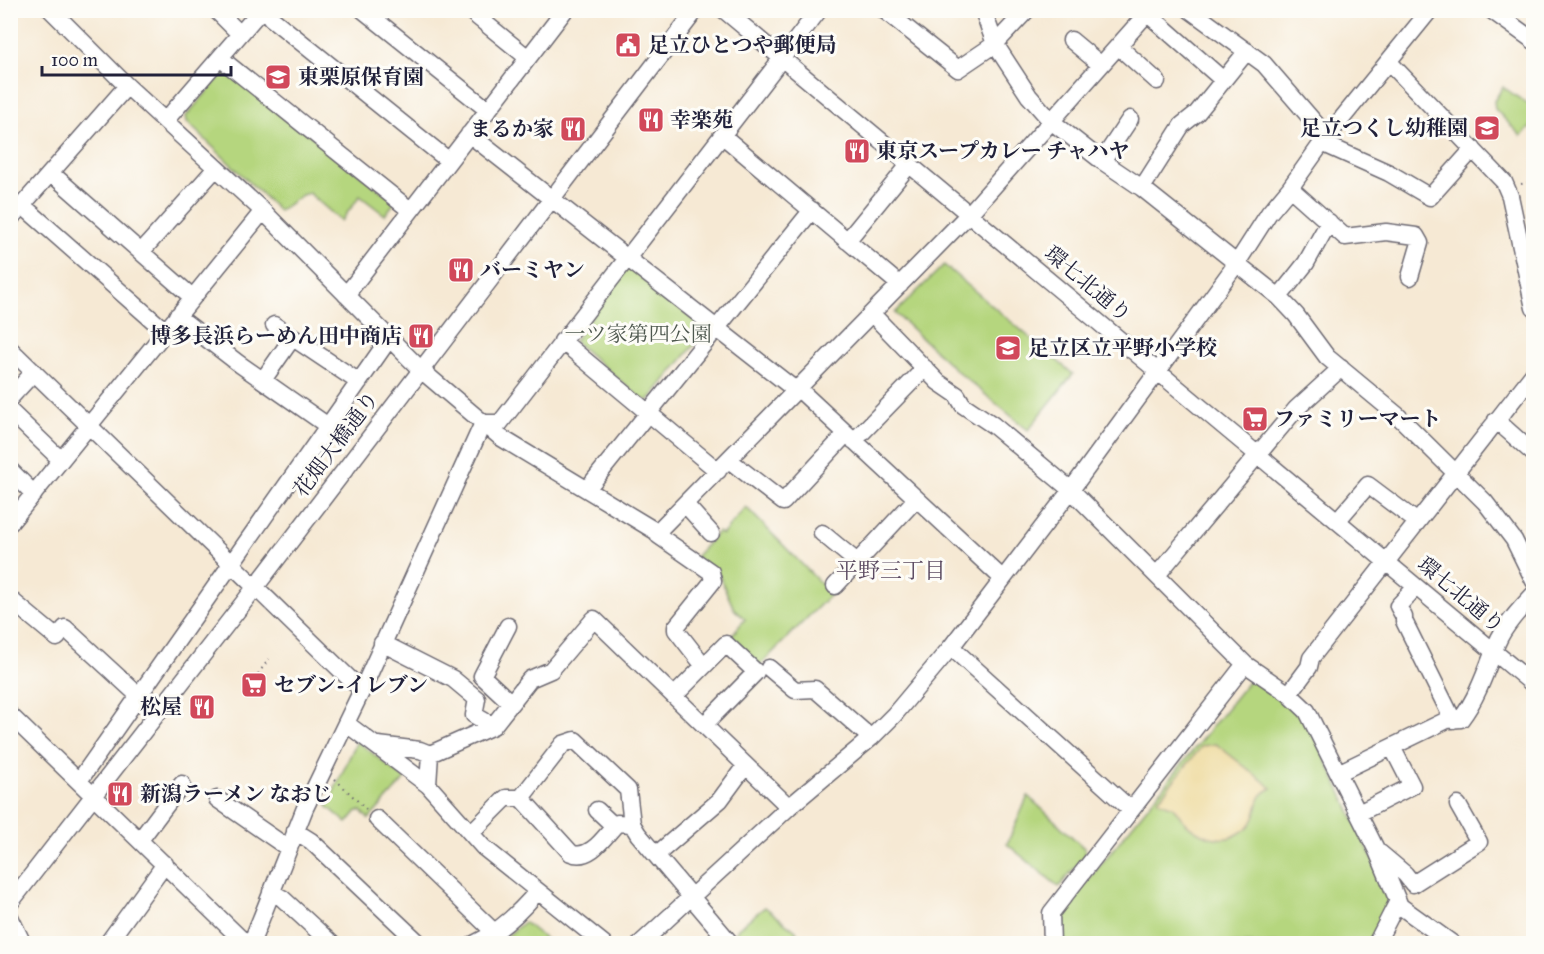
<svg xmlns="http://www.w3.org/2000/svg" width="1544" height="954" viewBox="0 0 1544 954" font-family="'IM FELL Great Primer','Noto Serif JP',serif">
<rect width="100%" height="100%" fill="#fdfcf7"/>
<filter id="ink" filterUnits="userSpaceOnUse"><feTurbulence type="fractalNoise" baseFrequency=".0167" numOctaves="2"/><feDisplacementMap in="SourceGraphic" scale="12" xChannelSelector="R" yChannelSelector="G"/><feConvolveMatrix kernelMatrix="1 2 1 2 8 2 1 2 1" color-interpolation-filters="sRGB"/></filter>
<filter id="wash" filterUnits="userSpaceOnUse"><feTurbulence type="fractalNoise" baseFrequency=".008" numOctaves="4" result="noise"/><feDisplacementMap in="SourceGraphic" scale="24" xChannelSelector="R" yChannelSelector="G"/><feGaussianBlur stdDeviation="1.35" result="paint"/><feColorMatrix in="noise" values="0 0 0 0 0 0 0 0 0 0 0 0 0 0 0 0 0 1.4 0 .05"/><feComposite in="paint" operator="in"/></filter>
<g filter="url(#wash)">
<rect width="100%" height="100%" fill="#f6e9d4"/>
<path fill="#b5d67e" stroke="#6c7c5c" stroke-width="1.5" d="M 227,69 L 395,202 L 385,215 L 360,196 L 341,221 L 309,193 L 302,195 L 279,211 L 187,122 L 186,116 Z
M 1503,87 L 1533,108 L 1533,125 L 1521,136 L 1495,109 L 1494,101 Z
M 944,265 L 1073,374 L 1028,430 L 957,371 L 895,313 Z
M 624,269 L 631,269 L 703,326 L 704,333 L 649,400 L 643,400 L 574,341 Z
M 746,507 L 831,594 L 758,667 L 728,640 L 745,619 L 734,609 L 717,571 L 695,557 L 718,532 L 722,535 Z
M 1253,676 L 1306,718 L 1392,900 L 1372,944 L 1062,943 L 1060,915 Z
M 357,741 L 405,779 L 369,819 L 361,811 L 357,811 L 347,823 L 327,806 Z
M 1028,796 L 1085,849 L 1086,854 L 1059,887 L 1007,844 Z
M 765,907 L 797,932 L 789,943 L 746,943 L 736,932 L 738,928 Z
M 524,922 L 550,943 L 499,943 Z"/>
<path fill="#eeda9e" stroke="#887e6c" stroke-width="1.5" d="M 1216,744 L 1272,788 C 1255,796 1260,803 1254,818 C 1251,826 1245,830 1238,834 C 1220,845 1196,834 1183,820 C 1179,816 1176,808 1171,806 C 1165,804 1163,804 1158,800 L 1202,746 Z"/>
</g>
<g filter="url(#ink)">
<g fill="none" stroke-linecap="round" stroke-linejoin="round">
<defs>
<path id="minor" d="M 51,10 L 127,86 L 263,211 L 421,370 L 500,437 L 657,532 L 969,214 L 1150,10
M 216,10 L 240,34
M 266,10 L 271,18 L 449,161
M 363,10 L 488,110
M 469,10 L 528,58
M 724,10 L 1534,685
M 884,10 L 958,69 L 995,44 L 1027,10
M 983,10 L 995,44 L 1029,96 L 1051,121 L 1102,161 L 1142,188 L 1279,297 L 1296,315 L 1327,357 L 1397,415 L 1485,502 L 1514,540 L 1534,581
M 1190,10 L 1264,64 L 1328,138
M 1491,10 L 1534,41
M 1147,13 L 1223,80
M 1071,40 L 1101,65
M 1118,46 L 1157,81
M 220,58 L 410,210
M 1389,62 L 1504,182 L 1510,196 L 1534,308
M 165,121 L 261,10
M 469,134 L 789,385 L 804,394 L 1003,579
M 723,136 L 900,285
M 1322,143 L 1389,173 L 1430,197 L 1473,149
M 1102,161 L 1130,119
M 51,173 L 192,297
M 1142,188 L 1182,125 L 1197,113 L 1247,51
M 1290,188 L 1345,237 L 1386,232 L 1416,236 L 1420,243 L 1410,277
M 22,205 L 165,331
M 10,219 L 127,86
M 847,241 L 909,165
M 141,252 L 216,168
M 346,295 L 565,10
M 1279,297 L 1306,263 L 1329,222
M 872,314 L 938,382 L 957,395 L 963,405 L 993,425 L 1071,490 L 1245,664 L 1289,694 L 1307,711 L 1377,851 L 1400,906 L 1453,944
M 177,316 L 238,363 L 328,426
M 274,325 L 359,382
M 562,341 L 718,471
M 10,349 L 354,683 L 363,688
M 263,380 L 293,337
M 10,398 L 34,372
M 10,411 L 61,460
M 1496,420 L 1534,454
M 483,423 L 500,423 L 819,10
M 854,441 L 925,368
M 729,460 L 783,502 L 846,434
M 10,470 L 34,494
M 587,489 L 812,210
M 685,504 L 711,533
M 1337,521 L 1368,485 L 1416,521
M 10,523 L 263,211
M 657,532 L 659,536 L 711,572 L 713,581 L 676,627 L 676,630 L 704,666
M 822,533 L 857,562
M 1157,575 L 1296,409 L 1341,368
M 835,586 L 916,499
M 1416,587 L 1398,606 L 1404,617 L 1404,621 L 1453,720
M 10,599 L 57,638 L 65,628 L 139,696
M 508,626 L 482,676 L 511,703
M 382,643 L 453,679 L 477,699 L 474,715 L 493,726
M 951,647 L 1131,810
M 769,668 L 795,690 L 815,689 L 871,738
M 1289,694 L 1309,667 L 1311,658 L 1534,373
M 674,696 L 726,644 L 756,672 L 704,725
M 10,715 L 240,938 L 251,943
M 347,724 L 428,785 L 483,847 L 604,944
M 378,745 L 420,750 L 430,754
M 1338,773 L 1447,720 L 1461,719 C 1478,697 1487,668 1497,643 C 1504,626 1521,608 1534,594
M 79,781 L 389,339
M 428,785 L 430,754 L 493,726 L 530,679 L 551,670 L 594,619 L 789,807
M 521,798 L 571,853 C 590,861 605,836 617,823 L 632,824
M 217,799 L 288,848
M 597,810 L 614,826
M 1359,813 L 1412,786 L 1392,747
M 377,819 L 493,931
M 295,831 L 311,841 L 420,944
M 471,833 L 506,798 L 521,798 L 563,744 L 575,740 L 628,790 L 632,824 L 638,834 L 731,944
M 140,840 L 182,784
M 1380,853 L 1405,874 L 1413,884 L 1479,842 L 1458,805
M 656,855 L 720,800 L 745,766
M 271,892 L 282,898 L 332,944
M 10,903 L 244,602 L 696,10
M 10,917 L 23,944
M 107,944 L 165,864
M 251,944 L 305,808 L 363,688 L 483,423
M 474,944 C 498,933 520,912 537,892
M 640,944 L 789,807 L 871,738 L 894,715 L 951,647 L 1071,490 L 1237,263 L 1269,213 L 1290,188 L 1322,143 L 1430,10
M 1052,944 L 1051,913 L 1245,664
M 1376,944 L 1398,901"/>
</defs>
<use href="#minor" stroke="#6c6871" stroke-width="19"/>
<path stroke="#6c6871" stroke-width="2" stroke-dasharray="1.5 4.5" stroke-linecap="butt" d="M 1521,184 L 1534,181
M 258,674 L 269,659
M 335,779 L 366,809"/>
<use href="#minor" stroke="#fff" stroke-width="16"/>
</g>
</g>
<defs>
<symbol id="civic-square" viewBox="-11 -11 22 22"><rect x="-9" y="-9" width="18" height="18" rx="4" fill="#d1495b" stroke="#fdfcf7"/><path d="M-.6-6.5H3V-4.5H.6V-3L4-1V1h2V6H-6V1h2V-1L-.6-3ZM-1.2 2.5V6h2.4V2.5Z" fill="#fff"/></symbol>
<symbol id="school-square" viewBox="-11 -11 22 22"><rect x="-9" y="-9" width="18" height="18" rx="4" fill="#d1495b" stroke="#fdfcf7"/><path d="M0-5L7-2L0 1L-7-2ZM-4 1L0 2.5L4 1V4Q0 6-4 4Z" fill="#fff"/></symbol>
<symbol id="restaurant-square" viewBox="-11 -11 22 22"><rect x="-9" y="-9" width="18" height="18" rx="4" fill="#d1495b" stroke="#fdfcf7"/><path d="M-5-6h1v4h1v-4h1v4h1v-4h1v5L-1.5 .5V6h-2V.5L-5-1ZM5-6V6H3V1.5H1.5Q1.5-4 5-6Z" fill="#fff"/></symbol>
<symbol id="supermarket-square" viewBox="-11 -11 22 22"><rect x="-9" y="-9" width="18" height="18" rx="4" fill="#d1495b" stroke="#fdfcf7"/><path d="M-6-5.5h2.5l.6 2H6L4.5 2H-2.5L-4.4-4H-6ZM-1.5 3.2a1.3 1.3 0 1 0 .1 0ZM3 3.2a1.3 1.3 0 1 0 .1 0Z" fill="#fff"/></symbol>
</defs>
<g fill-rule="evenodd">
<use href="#civic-square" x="613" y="30" width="30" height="30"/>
<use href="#school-square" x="263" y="62" width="30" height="30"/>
<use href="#restaurant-square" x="636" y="105" width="30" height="30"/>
<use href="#school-square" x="1472" y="113" width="30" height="30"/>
<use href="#restaurant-square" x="558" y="114" width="30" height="30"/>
<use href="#restaurant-square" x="842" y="136" width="30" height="30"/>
<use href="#restaurant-square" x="446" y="255" width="30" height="30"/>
<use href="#restaurant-square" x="406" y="321" width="30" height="30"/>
<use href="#school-square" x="993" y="333" width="30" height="30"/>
<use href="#supermarket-square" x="1240" y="404" width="30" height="30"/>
<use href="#supermarket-square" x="239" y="670" width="30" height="30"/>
<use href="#restaurant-square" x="187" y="692" width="30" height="30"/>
<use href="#restaurant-square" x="105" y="779" width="30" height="30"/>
</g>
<g text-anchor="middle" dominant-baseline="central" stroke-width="6" stroke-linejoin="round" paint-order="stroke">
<g font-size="21" font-weight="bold" fill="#22223b" stroke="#fdfcf7" text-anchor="start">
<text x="648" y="45">足立ひとつや郵便局</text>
<text x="298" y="77">東栗原保育園</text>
<text x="670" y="120">幸楽苑</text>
<text x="1468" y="128" text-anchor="end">足立つくし幼稚園</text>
<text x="554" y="129" text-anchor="end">まるか家</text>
<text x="876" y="151">東京スープカレー チャハヤ</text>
<text x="480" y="270">バーミヤン</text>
<text x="402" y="336" text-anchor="end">博多長浜らーめん田中商店</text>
<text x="1028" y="348">足立区立平野小学校</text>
<text x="1274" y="419">ファミリーマート</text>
<text x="274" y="685">セブン-イレブン</text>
<text x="182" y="707" text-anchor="end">松屋</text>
<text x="140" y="794">新潟ラーメン なおじ</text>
</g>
<g font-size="21" fill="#22223b" stroke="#fdfcf7">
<text transform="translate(1088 284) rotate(40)">環七北通り</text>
<text transform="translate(336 444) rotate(-53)">花畑大橋通り</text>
<text transform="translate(1461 595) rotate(40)">環七北通り</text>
</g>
<g font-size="21" fill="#4e584f" stroke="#fdfcf7">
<text x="638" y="334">一ツ家第四公園</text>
</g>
<g font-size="22" fill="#5c4b62" stroke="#fdfcf7">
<text x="891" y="570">平野三丁目</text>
</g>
</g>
<rect width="1544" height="954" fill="none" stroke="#fdfcf7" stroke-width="36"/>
<path d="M42 66v9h189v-9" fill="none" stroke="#22223b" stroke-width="3"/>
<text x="51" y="66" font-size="18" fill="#22223b" stroke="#fdfcf7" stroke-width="4.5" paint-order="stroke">100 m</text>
</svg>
